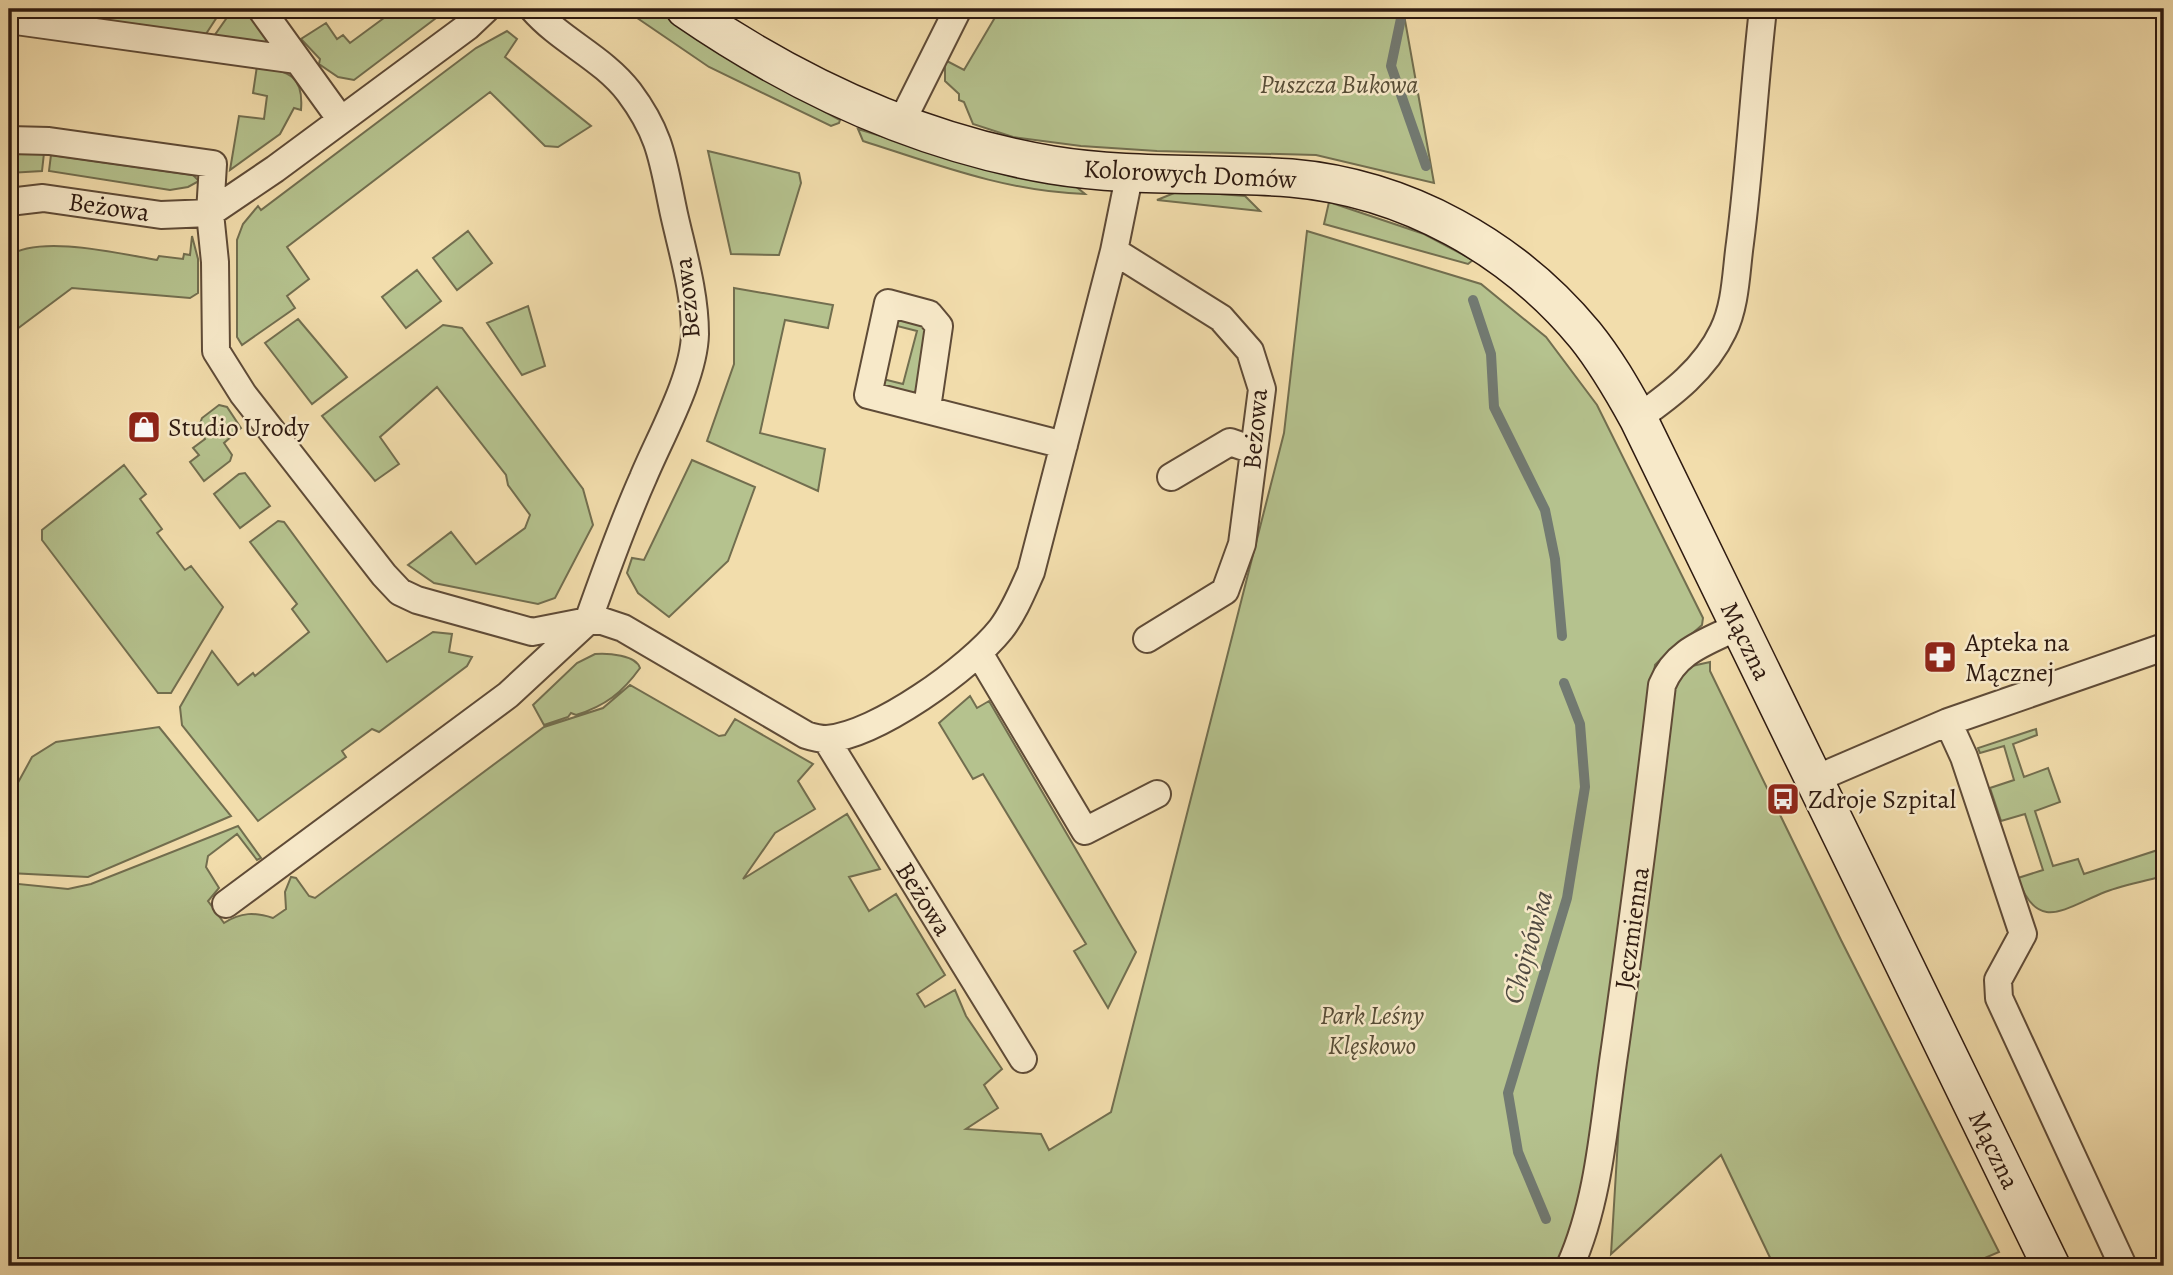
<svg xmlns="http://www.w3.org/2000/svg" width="2173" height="1275" viewBox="0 0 2173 1275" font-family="Alegreya,serif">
<rect width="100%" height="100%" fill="#f2ddac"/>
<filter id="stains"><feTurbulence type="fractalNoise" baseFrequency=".00286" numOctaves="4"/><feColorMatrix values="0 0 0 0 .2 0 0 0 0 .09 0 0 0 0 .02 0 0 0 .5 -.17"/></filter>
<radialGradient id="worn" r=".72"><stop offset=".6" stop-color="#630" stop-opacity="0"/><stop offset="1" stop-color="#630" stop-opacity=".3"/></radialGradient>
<path fill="#b5c28e" stroke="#726e4f" stroke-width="2" d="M 11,9 L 204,9 L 217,17 L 204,37 Z
M 233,9 L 253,9 L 276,45 L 212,39 Z
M 390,9 L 448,9 L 354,80 L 338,77 L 319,64 L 320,59 L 301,39 L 326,23 L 337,39 L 343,35 L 350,43 L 392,12 Z
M 624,9 L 655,9 L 799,98 L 840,120 L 839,123 L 831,126 L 709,67 Z
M 1000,9 L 1403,9 L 1434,183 L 1316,155 L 1157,151 L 1081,146 L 1013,137 L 973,124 L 964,102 L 959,100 L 959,94 L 945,81 L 945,60 L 964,70 Z
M 507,31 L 517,39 L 505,57 L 591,126 L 558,147 L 545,146 L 490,92 L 287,247 L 309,279 L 287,296 L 295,308 L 242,345 L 237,337 L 237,240 L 243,224 L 258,206 L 261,210 L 476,48 Z
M 257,66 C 288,72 304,74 301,110 L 294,108 L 280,134 L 230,170 L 239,116 L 264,119 L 267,96 L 253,93 Z
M 858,129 L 1007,175 L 1074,185 L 1085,194 C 1008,192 935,164 863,141 Z
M 708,151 L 799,173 L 801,183 L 779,255 L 731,254 Z
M 9,152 L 44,153 L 42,171 L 9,173 Z
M 51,155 L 193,175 L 199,181 L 188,187 L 170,190 L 49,171 Z
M 1179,191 L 1245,196 L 1260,211 L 1157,200 Z
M 1329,202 L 1424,234 L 1473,260 L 1468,264 L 1324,224 Z
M 468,231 L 492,263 L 457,290 L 433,258 Z
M 1307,231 L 1481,284 L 1546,337 L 1597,405 L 1703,618 L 1702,625 C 1686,640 1669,649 1655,665 L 1587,1174 L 1560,1266 L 9,1266 L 9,883 L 68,889 L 91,884 L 238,826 L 261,858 L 257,860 L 237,834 L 208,856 L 206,867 L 219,888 L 208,901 L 224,923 C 241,912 255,912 273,918 L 286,909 L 285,892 L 291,877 L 296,878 L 309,896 L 315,898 L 544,727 L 603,708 L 630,685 L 719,736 L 725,735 L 735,719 L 813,764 L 798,781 L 815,809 L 775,833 L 743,879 L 847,814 L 880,869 L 849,877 L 869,911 L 896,894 L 945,975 L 917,994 L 925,1007 L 955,990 L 966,1016 L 1002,1069 L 984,1085 L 998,1108 L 966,1129 L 1041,1134 L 1049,1150 L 1111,1112 L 1284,433 Z
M 192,236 L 198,259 L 198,293 L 190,298 L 72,288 L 9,335 L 9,256 C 39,234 121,254 157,260 L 159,256 L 183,259 L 184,254 L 190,255 Z
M 417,270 L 441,301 L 406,328 L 382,297 Z
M 734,288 L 833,305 L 828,328 L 785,320 L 760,433 L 825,449 L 818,491 L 707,441 L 734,364 Z
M 528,306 L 545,366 L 522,375 L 487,323 Z
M 901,316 L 928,326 L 917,390 L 913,393 L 886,390 L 879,378 L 903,384 L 917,331 L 893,325 Z
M 298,319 L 347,377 L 312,404 L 265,343 Z
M 443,325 L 462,328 L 583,489 L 593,525 L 555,598 L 538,604 L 434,583 L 408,565 L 451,532 L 476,564 L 525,528 L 530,515 L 508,485 L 506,475 L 437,387 L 380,437 L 399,464 L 375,481 L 322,416 Z
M 219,405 L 227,407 L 241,428 L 224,443 L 232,455 L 230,461 L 204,481 L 190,462 L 199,455 L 193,448 L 205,439 L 198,429 L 202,418 Z
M 692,460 L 755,487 L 728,561 L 669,617 L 638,593 L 627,573 L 632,558 L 644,560 Z
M 124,465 L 146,494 L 140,499 L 162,529 L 157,533 L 185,570 L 191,566 L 223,607 L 171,693 L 158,693 L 42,540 L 42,530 Z
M 245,473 L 270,506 L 240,528 L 214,494 L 239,474 Z
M 278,521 L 284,522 L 387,662 L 433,632 L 452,634 L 449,652 L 472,657 L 467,666 L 379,732 L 372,729 L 342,751 L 346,757 L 258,821 L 182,725 L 180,707 L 212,651 L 238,685 L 253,673 L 255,676 L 309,632 L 292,609 L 297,604 L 250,542 Z
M 595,654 C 608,653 636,655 640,668 C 622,693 605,706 576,715 L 571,713 L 568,717 L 544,725 L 533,705 L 577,663 Z
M 1710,662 L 1710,671 L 1841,940 L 1999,1252 L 1966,1266 L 1774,1266 L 1721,1155 L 1611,1254 L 1625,1024 L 1674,683 L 1692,666 Z
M 970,696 L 977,708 L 989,701 L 1136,952 L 1108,1008 L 1074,951 L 1086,944 L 983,774 L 973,779 L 939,723 Z
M 159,727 L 231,816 L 88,877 L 9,873 L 9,799 L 32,757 L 56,742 Z
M 2036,729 L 2037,735 L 2013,744 L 2024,777 L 2048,768 L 2060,802 L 2035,811 L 2053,866 L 2078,859 L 2084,874 L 2164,848 L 2164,876 C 2145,881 2124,885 2105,892 C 2065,908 2037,934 2018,878 L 2043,870 L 2025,814 L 2001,821 L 1990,788 L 2014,780 L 2004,746 L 1980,753 L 1978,748 Z"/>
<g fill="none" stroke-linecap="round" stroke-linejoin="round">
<path stroke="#727a72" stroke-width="10" d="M 1403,9 L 1391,66 L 1426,166
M 1473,300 L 1491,354 L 1494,407 L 1545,510 L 1555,559 L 1562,636
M 1546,1219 L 1518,1152 L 1508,1093 L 1567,898 L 1585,787 L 1580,724 L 1564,683"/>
<defs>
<path id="street" d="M 261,9 L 341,120
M 9,20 L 297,60
M 900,125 L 958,9
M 9,140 L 49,141 L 213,164 L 210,213 L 215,262 L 216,351 L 243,394 L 384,575 L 400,592 L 417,600 L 532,632 L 588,621 C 605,573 622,525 643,478 C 660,437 694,378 695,334 C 695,293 683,254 674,214 C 663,163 662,136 629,92 C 603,58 561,41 533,9
M 9,202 L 43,198 L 161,215 L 210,213 L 275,169 L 467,27 L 486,9
M 1114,251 L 1221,318 L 1250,351 L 1262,389 L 1242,544 L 1225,591 L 1147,639
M 927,408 L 939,326 L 929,314 L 888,303 L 868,395 L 1064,445
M 1638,418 C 1672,394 1705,369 1723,331 C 1736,305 1736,271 1740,243 C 1750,165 1754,87 1763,9
M 1171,477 L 1230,442 L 1253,450
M 979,653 L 1085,831 L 1157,794
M 1948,722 L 1964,757 L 2023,934 L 1998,980 L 1999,998 L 2123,1266
M 826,739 L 1023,1059
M 1813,780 L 1948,722 L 2164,647
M 226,904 L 508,695 L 588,621 L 602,621 L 623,628 L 806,735 C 812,737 820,739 827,739 C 877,735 970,668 1001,629 C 1014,612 1022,592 1031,572 L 1114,251 L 1130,172
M 1570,1266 C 1600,1199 1604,1120 1615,1048 C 1632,927 1648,806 1662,685 C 1676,650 1707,642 1739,626"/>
<path id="secondary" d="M 685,9 C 797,86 917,142 1052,165 C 1131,178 1212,172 1291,178 C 1406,188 1512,247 1585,335 C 1606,361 1622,389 1638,418 L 2051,1266"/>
</defs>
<use href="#street" stroke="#5f4b37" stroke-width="30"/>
<use href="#secondary" stroke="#2e1a10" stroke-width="40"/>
<use href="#street" stroke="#f7e9c9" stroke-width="26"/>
<use href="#secondary" stroke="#f7e9c9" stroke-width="37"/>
</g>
<defs>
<symbol id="shop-square" viewBox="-11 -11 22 22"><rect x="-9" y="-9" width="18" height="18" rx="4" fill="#8f2418" stroke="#f7e9c9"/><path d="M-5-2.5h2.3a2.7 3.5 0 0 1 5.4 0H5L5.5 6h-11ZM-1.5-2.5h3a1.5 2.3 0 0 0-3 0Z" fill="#fff"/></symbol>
<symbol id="pharmacy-square" viewBox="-11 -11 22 22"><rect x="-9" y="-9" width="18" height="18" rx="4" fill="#8f2418" stroke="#f7e9c9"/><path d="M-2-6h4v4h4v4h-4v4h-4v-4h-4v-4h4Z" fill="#fff"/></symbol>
<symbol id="bus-square" viewBox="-11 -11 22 22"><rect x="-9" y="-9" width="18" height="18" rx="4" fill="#8f2418" stroke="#f7e9c9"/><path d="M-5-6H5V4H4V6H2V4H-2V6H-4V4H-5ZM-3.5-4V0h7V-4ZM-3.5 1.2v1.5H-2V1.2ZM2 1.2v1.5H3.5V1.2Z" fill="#fff"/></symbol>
</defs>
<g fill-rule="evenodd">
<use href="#shop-square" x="125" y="408" width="38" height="38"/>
<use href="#pharmacy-square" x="1921" y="638" width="38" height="38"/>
<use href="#bus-square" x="1764" y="780" width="38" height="38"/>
</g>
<g text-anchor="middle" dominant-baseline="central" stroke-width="5" stroke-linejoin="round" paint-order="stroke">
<g font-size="26" font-style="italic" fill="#564c36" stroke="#f7e9c9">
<text x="1339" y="84">Puszcza Bukowa</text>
<text x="1372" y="1015">Park Leśny<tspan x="1372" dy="30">Klęskowo</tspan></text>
</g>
<g font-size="26" fill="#2e1a10" stroke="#f7e9c9">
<text transform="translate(1190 174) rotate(3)">Kolorowych Domów</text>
<text transform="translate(109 207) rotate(8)">Beżowa</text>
<text transform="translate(687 298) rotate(-96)">Beżowa</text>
<text transform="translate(1255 429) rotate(-85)">Beżowa</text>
<text transform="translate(1746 641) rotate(64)">Mączna</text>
<text transform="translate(924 899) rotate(58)">Beżowa</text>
<text transform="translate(1632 928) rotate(-82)">Jęczmienna</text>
<text transform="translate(1994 1150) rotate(64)">Mączna</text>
</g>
<g font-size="26" fill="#2e1a10" stroke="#f7e9c9" text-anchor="start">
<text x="168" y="427">Studio Urody</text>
<text x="1965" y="642">Apteka na<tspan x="1965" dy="30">Mącznej</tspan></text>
<text x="1808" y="799">Zdroje Szpital</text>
</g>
<g font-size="28" font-style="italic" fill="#504a41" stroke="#f7e9c9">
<text transform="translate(1528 947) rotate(-74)">Chojnówka</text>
</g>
</g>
<rect width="2173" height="1275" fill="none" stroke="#f2ddac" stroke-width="35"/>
<rect x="10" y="10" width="2152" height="1254" fill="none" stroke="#2e1a10" stroke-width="3.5"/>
<rect x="18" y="18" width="2138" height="1240" fill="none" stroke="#2e1a10" stroke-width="2"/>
<rect width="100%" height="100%" filter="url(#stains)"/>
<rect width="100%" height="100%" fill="url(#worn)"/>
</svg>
